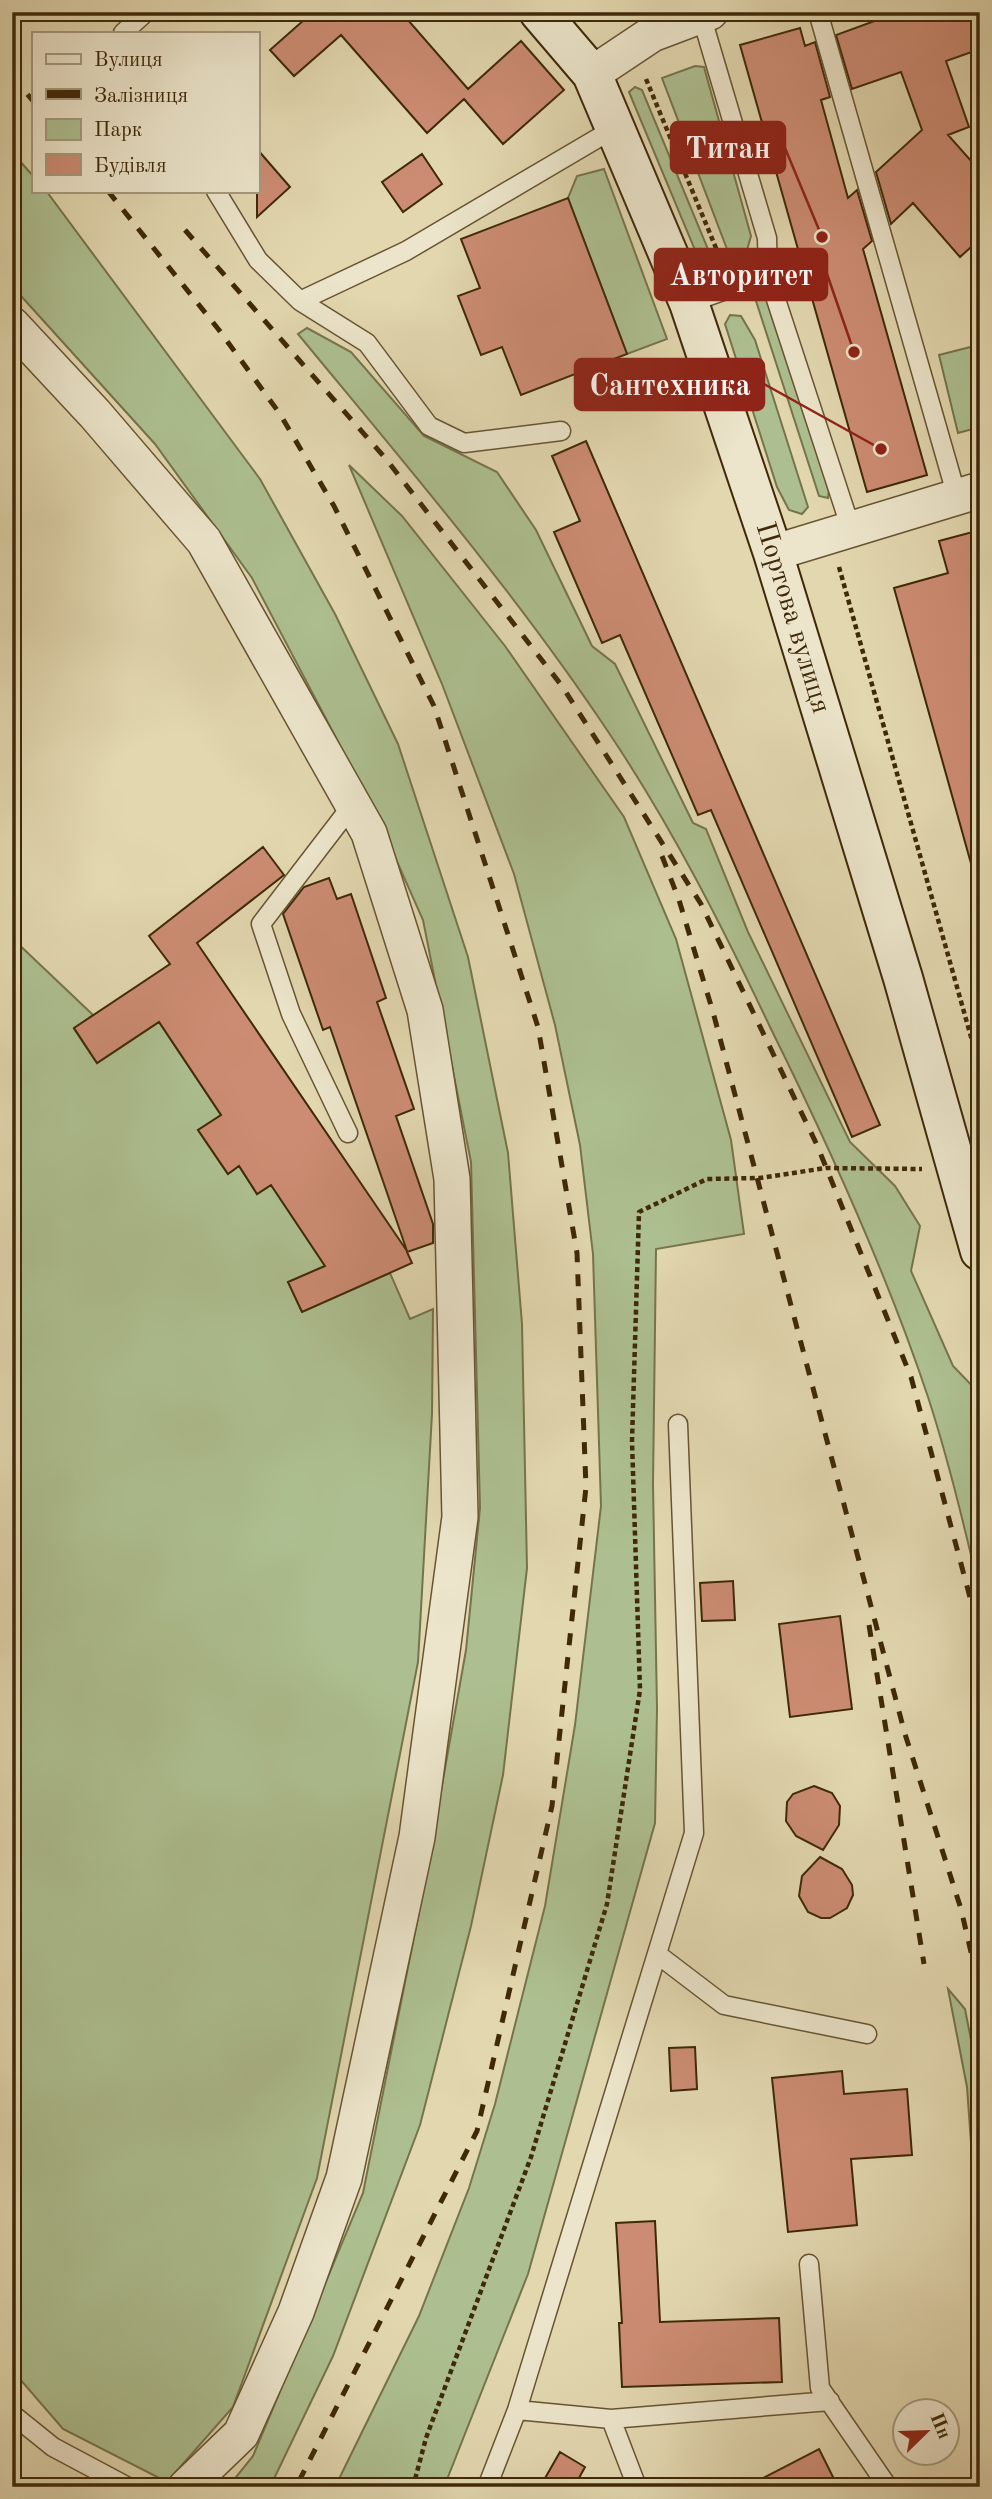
<svg xmlns="http://www.w3.org/2000/svg" width="992" height="2499" viewBox="0 0 992 2499" font-family="'Old Standard TT',serif">
<rect width="100%" height="100%" fill="#e2d7af"/>
<filter id="stains"><feTurbulence type="fractalNoise" baseFrequency=".00286" numOctaves="4"/><feColorMatrix values="0 0 0 0 .2 0 0 0 0 .09 0 0 0 0 .02 0 0 0 .5 -.17"/></filter>
<radialGradient id="worn" r=".72"><stop offset=".6" stop-color="#630" stop-opacity="0"/><stop offset="1" stop-color="#630" stop-opacity=".3"/></radialGradient>
<path fill="#adbf90" stroke="#76744c" stroke-width="2" d="M 695,66 L 704,67 L 751,236 L 747,250 L 730,257 L 662,78 Z
M 635,87 L 642,90 L 710,254 L 711,261 L 708,265 L 700,262 L 629,92 Z
M 12,152 L 33,176 L 33,191 L 47,192 L 260,479 L 335,614 L 398,744 L 468,957 L 508,1153 L 522,1324 L 527,1568 L 503,1775 L 471,1926 L 420,2125 L 333,2356 L 270,2487 L 228,2487 L 253,2456 L 363,2193 L 424,1887 L 466,1650 L 480,1508 L 471,1162 L 423,920 L 375,812 L 252,578 L 155,444 L 12,286 Z
M 604,169 L 667,339 L 627,354 L 568,198 L 577,176 Z
M 762,297 L 769,300 L 829,489 L 828,498 L 819,496 L 756,301 Z
M 730,315 L 741,316 L 755,340 L 808,507 L 802,514 L 789,510 L 777,487 L 725,324 Z
M 307,328 L 351,352 L 424,436 L 497,472 L 536,530 L 592,646 L 615,664 L 693,823 L 706,829 L 748,932 L 850,1142 L 895,1186 L 920,1226 L 911,1271 L 953,1366 L 980,1394 L 980,1594 C 965,1528 949,1461 928,1397 C 886,1271 830,1148 771,1029 C 723,928 673,829 611,736 C 516,593 406,465 298,334 Z
M 978,345 L 980,427 L 958,433 L 939,355 Z
M 349,465 L 402,516 L 505,646 L 624,817 L 676,939 L 731,1140 L 744,1234 L 656,1249 L 653,1484 L 657,1709 L 655,1823 L 528,2274 L 444,2487 L 335,2487 L 419,2316 L 469,2188 L 495,2104 L 545,1906 L 575,1725 L 601,1506 L 593,1254 L 580,1145 L 555,1025 L 514,874 L 442,684 Z
M 12,938 L 93,1015 L 74,1029 L 97,1063 L 159,1022 L 221,1115 L 198,1130 L 227,1173 L 239,1166 L 257,1194 L 271,1185 L 325,1266 L 288,1282 L 302,1312 L 390,1273 L 410,1319 L 433,1309 L 432,1414 L 418,1662 L 317,2178 L 233,2407 L 167,2482 L 63,2429 L 12,2370 Z
M 948,1989 L 965,2009 L 980,2086 L 980,2269 L 967,2087 Z"/>
<path fill="#cc8c73" stroke="#3f2909" stroke-width="2" d="M 313,12 L 401,12 L 468,89 L 521,41 L 564,90 L 503,144 L 464,99 L 427,133 L 341,35 L 294,76 L 270,50 Z
M 899,12 L 973,12 L 980,31 L 980,49 L 946,61 L 969,127 L 948,135 L 980,171 L 980,239 L 960,257 L 913,203 L 891,224 L 876,172 L 922,130 L 901,72 L 852,89 L 836,35 Z
M 800,28 L 805,46 L 815,42 L 830,97 L 821,100 L 848,198 L 857,190 L 872,241 L 863,249 L 927,475 L 867,492 L 740,45 Z
M 257,149 L 290,187 L 257,217 Z
M 422,154 L 442,184 L 403,212 L 382,182 Z
M 568,198 L 627,354 L 521,395 L 502,347 L 481,355 L 458,296 L 480,288 L 461,239 Z
M 586,441 L 880,1125 L 852,1137 L 711,810 L 698,815 L 620,635 L 602,643 L 554,532 L 580,521 L 552,456 Z
M 980,530 L 980,865 L 972,867 L 894,588 L 948,573 L 939,541 Z
M 263,847 L 284,875 L 197,943 L 407,1251 L 330,1027 L 323,1030 L 283,914 L 304,887 L 329,878 L 337,899 L 351,894 L 386,998 L 377,1002 L 414,1109 L 396,1116 L 433,1224 L 433,1243 L 407,1252 L 412,1263 L 302,1312 L 288,1282 L 325,1266 L 271,1185 L 257,1194 L 239,1166 L 228,1174 L 198,1130 L 221,1115 L 159,1022 L 97,1063 L 74,1028 L 170,964 L 149,936 Z
M 733,1581 L 735,1620 L 702,1621 L 700,1583 Z
M 840,1616 L 852,1709 L 790,1717 L 779,1624 Z
M 814,1786 L 832,1793 L 840,1806 L 839,1825 L 823,1850 L 796,1836 L 786,1821 L 787,1802 L 793,1794 Z
M 820,1857 L 842,1869 L 852,1885 L 853,1895 L 847,1908 L 830,1918 L 821,1918 L 808,1912 L 799,1896 L 802,1876 Z
M 695,2047 L 697,2089 L 671,2091 L 669,2048 Z
M 842,2071 L 844,2094 L 907,2089 L 912,2155 L 851,2159 L 857,2225 L 788,2232 L 772,2078 Z
M 655,2221 L 660,2322 L 779,2318 L 782,2382 L 622,2387 L 619,2323 L 622,2323 L 616,2223 Z
M 819,2449 L 838,2487 L 746,2487 Z
M 560,2452 L 585,2467 L 574,2487 L 540,2487 Z"/>
<g fill="none" stroke-linecap="round" stroke-linejoin="round">
<defs>
<path id="lane" d="M 818,12 L 957,497
M 701,15 L 767,238 L 768,275 L 851,529
M 123,33 L 146,12
M 216,191 L 258,260 L 300,301 L 406,251 L 615,128
M 300,301 L 367,343 L 429,426 L 464,443 L 561,431
M 689,303 L 768,275
M 348,1133 L 291,1014 L 261,924 L 353,804
M 657,1954 L 724,2005 L 867,2034
M 809,2264 L 820,2388 L 888,2487
M 517,2410 L 611,2419 L 830,2401
M 12,2414 L 53,2447 L 128,2487
M 611,2419 L 637,2487
M 487,2487 L 517,2410 L 694,1833 L 678,1424"/>
<path id="street" d="M 592,74 L 652,34 L 710,12
M 12,325 L 95,414 L 204,541 L 369,833 L 425,1010 L 452,1179 L 460,1517 L 417,1837 L 344,2178 L 296,2312 L 241,2434 L 186,2487
M 773,553 L 980,490"/>
<path id="secondary" d="M 539,12 L 592,74 L 689,303 L 773,553 L 903,978 L 980,1251"/>
</defs>
<use href="#lane" stroke="#685432" stroke-width="21"/>
<use href="#street" stroke="#685432" stroke-width="38"/>
<use href="#secondary" stroke="#3f2909" stroke-width="42"/>
<path stroke="#3f2909" stroke-width="4.5" stroke-dasharray="5 3.5" stroke-linecap="butt" d="M 646,79 L 723,265
M 839,567 L 980,1069
M 413,2487 L 426,2438 L 531,2157 L 607,1904 L 640,1690 L 632,1441 L 639,1212 L 707,1179 L 760,1178 L 826,1168 L 922,1169"/>
<use href="#lane" stroke="#ece5cb" stroke-width="18"/>
<use href="#street" stroke="#ece5cb" stroke-width="35"/>
<use href="#secondary" stroke="#ece5cb" stroke-width="38"/>
<path stroke="#3f2909" stroke-width="5" stroke-dasharray="12 12" stroke-linecap="butt" d="M 12,76 L 33,101
M 108,191 L 219,330 L 280,414 L 334,506 L 434,706 L 538,1027 L 577,1253 L 586,1487 L 552,1806 L 477,2131 L 296,2487
M 185,230 L 386,459 L 562,686 L 701,904 L 817,1145 L 911,1377 L 975,1616 L 980,1668
M 662,856 L 679,900 L 713,1012 L 905,1734 L 961,1909 L 980,1991
M 869,1625 L 924,1964"/>
</g>
<g text-anchor="middle" dominant-baseline="central" stroke-width="5" stroke-linejoin="round" paint-order="stroke">
<g font-size="28" fill="#3f2909" stroke="#ece5cb">
<text transform="translate(792 618) rotate(73)">Портова вулиця</text>
</g>
</g>
<path fill="none" stroke="#8f2418" stroke-width="2.5" d="M822 237L785 148M854 352L827 274M881 449L764 384"/>
<g fill="#8f2418" stroke="#ece5cb" stroke-width="2.5">
<circle cx="822" cy="237" r="7"/>
<circle cx="854" cy="352" r="7"/>
<circle cx="881" cy="449" r="7"/>
</g>
<g fill="#8f2418" stroke="#8f2418" stroke-width="2.5">
<rect x="671" y="122" width="114" height="51" rx="7"/>
<rect x="655" y="249" width="172" height="51" rx="7"/>
<rect x="575" y="359" width="189" height="51" rx="7"/>
</g>
<g font-size="30" text-anchor="middle" font-weight="bold" fill="#fff">
<text x="728" y="158">Титан</text>
<text x="741" y="285">Авторитет</text>
<text x="670" y="395">Сантехника</text>
</g>
<rect width="992" height="2499" fill="none" stroke="#e2d7af" stroke-width="42"/>
<rect x="14" y="14" width="964" height="2471" fill="none" stroke="#3f2909" stroke-width="3.5"/>
<rect x="21" y="21" width="950" height="2457" fill="none" stroke="#3f2909" stroke-width="2"/>
<rect x="32" y="32" width="228" height="161" fill="#ece5cb" stroke="#a79a7d" stroke-width="2"/>
<rect x="46" y="54" width="35" height="10" fill="#ece5cb" stroke="#a79a7d" stroke-width="2"/>
<text x="94" y="66" font-size="21" fill="#3f2909">Вулиця</text>
<rect x="46" y="89" width="35" height="10" fill="#3f2909" stroke="#a79a7d" stroke-width="2"/>
<text x="94" y="102" font-size="21" fill="#3f2909">Залізниця</text>
<rect x="46" y="119" width="35" height="21" fill="#adbf90" stroke="#a79a7d" stroke-width="2"/>
<text x="94" y="136" font-size="21" fill="#3f2909">Парк</text>
<rect x="46" y="154" width="35" height="21" fill="#cc8c73" stroke="#a79a7d" stroke-width="2"/>
<text x="94" y="172" font-size="21" fill="#3f2909">Будівля</text>
<g transform="translate(926 2432) rotate(67)"><circle r="33" fill="#ece5cb" stroke="#a79a7d" stroke-width="2"/>
<path d="M0-5L12 26L0 18L-12 26Z" fill="#8f2418"/>
<text y="-10" font-size="19" font-weight="bold" text-anchor="middle" fill="#3f2909">Пн</text>
</g>
<rect width="100%" height="100%" filter="url(#stains)"/>
<rect width="100%" height="100%" fill="url(#worn)"/>
</svg>
